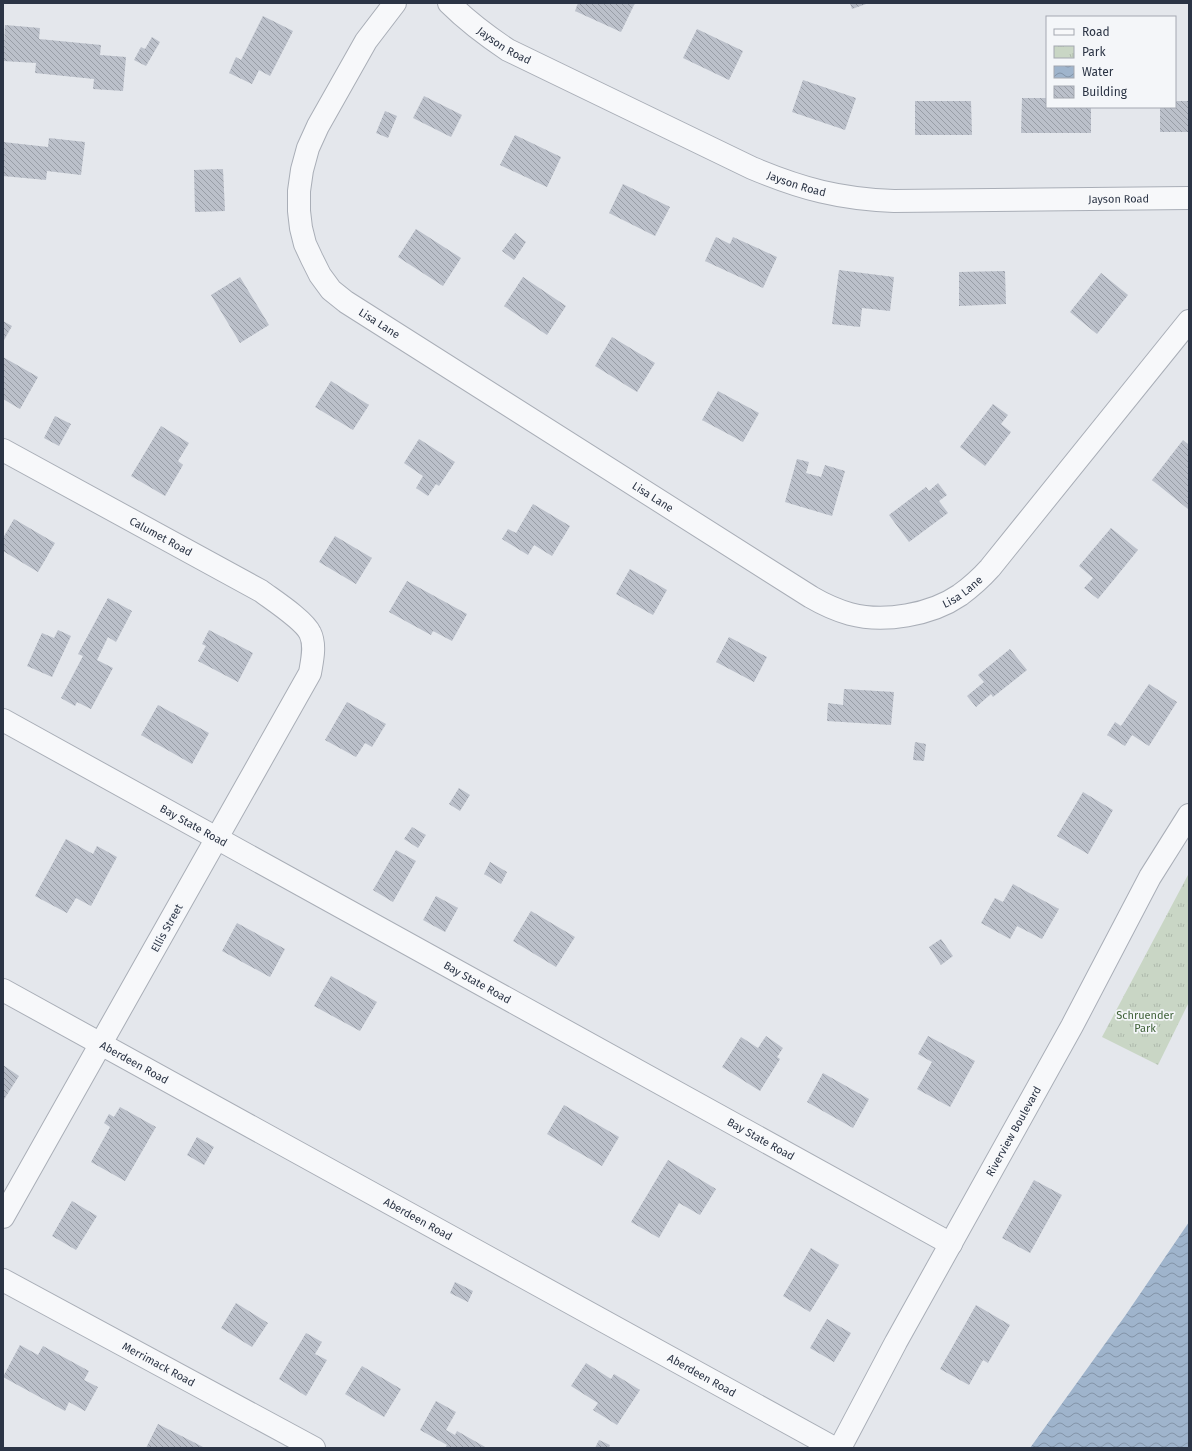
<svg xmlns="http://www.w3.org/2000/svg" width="1192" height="1451" viewBox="0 0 1192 1451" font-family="'Fira Sans',sans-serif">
<defs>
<pattern id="park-tufts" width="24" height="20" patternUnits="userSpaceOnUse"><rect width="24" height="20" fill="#c9d6c5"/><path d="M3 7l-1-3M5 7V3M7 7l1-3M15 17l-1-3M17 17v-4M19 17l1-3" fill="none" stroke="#adb8ab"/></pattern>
<pattern id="water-waves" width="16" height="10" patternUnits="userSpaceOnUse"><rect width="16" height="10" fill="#9fb4cc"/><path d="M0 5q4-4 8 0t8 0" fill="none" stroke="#8293a7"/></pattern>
<pattern id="building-back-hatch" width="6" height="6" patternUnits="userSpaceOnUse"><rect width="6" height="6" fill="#bbc0ca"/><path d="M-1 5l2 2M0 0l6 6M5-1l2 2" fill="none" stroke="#989da6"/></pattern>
</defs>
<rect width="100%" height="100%" fill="#e4e7ec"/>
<path fill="url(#park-tufts)" d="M 1189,873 L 1189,1002 L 1158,1065 L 1102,1037 Z"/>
<path fill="url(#water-waves)" d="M 1189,1222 L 1189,1448 L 1030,1448 L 1125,1316 Z"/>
<path fill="url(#building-back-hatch)" d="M 578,3 L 635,3 L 621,32 L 575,11 Z
M 850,3 L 869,3 L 852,9 Z
M 263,16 L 293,31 L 270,76 L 259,70 L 252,84 L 229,73 L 236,57 L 241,60 Z
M 5,25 L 40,28 L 39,39 L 101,45 L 100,55 L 126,57 L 123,91 L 93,89 L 94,79 L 35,73 L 36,63 L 3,61 Z
M 697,29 L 743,51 L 729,80 L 683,58 Z
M 152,37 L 160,42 L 146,66 L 134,60 L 141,47 L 145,49 Z
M 803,80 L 856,98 L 845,130 L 792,112 Z
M 424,96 L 462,115 L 451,137 L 413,118 Z
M 1022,98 L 1047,98 L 1047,107 L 1091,107 L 1091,133 L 1021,133 Z
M 915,101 L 971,101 L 972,135 L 915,135 Z
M 1175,101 L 1189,101 L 1189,132 L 1160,132 L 1160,107 L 1175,107 Z
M 385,111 L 397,116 L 388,138 L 376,133 Z
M 515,135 L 561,157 L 547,187 L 500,165 Z
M 49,138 L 85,142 L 81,175 L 47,171 L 46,180 L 3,176 L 3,142 L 48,147 Z
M 223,169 L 225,211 L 195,212 L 194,170 Z
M 623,184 L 670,207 L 655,236 L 609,213 Z
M 416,229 L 461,258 L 443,286 L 398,257 Z
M 515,233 L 526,242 L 514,260 L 502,251 Z
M 716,237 L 730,244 L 733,237 L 777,257 L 763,288 L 705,261 Z
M 839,270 L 894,277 L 890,311 L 862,308 L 860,327 L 832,324 Z
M 1005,271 L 1006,304 L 959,306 L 959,272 Z
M 1101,273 L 1128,295 L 1097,334 L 1070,312 Z
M 240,277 L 269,325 L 240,343 L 211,295 Z
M 523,277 L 566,306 L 547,335 L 504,306 Z
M 3,321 L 12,326 L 3,342 Z
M 612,337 L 655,363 L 637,392 L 595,366 Z
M 3,357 L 38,377 L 20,409 L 3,399 Z
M 331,381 L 369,405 L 353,430 L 315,407 Z
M 718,391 L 759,413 L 743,442 L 702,420 Z
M 993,404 L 1008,415 L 1001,424 L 1011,432 L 985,466 L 960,447 Z
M 55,416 L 71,424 L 59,446 L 44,438 Z
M 161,426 L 189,443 L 178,461 L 183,465 L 165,496 L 131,476 Z
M 419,439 L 455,462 L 439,486 L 436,484 L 428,496 L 416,488 L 423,476 L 404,463 Z
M 1183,440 L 1189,445 L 1189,508 L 1188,509 L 1152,480 Z
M 797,459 L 809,462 L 806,473 L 821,477 L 825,465 L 845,471 L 832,516 L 785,502 Z
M 938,483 L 947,495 L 939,501 L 948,513 L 909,542 L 889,515 L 926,487 L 929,491 Z
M 533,504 L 570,526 L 552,556 L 534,545 L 528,555 L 502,539 L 508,529 L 516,533 Z
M 14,519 L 55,543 L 38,572 L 3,551 L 3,538 Z
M 1111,528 L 1138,550 L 1098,599 L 1084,588 L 1093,578 L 1079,566 Z
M 335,536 L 372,558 L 356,584 L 319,562 Z
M 630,569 L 667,590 L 653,615 L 616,594 Z
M 407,581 L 467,614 L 452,641 L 433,631 L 431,635 L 389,612 Z
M 108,598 L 132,611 L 116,642 L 108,637 L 97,660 L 113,668 L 91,709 L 77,702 L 75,706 L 61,698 L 83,656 L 78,654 Z
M 58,630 L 71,636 L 52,677 L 27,666 L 42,633 L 54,638 Z
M 209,630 L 253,653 L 238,682 L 198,661 L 206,646 L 202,644 Z
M 729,637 L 767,657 L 754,682 L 716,662 Z
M 1010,649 L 1027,670 L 993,697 L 991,694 L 976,707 L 967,696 L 984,682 L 978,675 Z
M 1149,684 L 1177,702 L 1149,746 L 1132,735 L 1125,746 L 1107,735 L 1115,722 L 1121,726 Z
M 844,689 L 894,692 L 891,725 L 827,721 L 828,703 L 843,705 Z
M 347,702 L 386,724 L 372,747 L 365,743 L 356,757 L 325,740 Z
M 158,705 L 209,733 L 192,764 L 141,735 Z
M 915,742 L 926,744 L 924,761 L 913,760 Z
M 459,788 L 470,795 L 460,811 L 449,804 Z
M 1083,792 L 1113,810 L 1088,854 L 1057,836 Z
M 412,827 L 426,835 L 418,848 L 404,839 Z
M 66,839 L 93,854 L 97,846 L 117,857 L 91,906 L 76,898 L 67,913 L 35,896 Z
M 396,850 L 416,861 L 393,902 L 373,890 Z
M 490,862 L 507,872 L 501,884 L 484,874 Z
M 1013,884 L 1059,909 L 1042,939 L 1017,926 L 1010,939 L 981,923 L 995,898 L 1003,902 Z
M 436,896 L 458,908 L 445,932 L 423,920 Z
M 531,911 L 575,937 L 556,967 L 513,941 Z
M 237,923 L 285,949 L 270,977 L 222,951 Z
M 941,939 L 953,956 L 941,965 L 929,947 Z
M 331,976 L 377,1002 L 360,1031 L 314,1006 Z
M 766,1036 L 783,1048 L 777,1057 L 780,1059 L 760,1091 L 722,1067 L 741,1037 L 758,1048 Z
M 928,1036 L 975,1061 L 950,1107 L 917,1089 L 932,1062 L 918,1054 Z
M 3,1065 L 19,1076 L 3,1101 Z
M 823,1073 L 869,1099 L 853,1128 L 807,1102 Z
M 564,1105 L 619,1137 L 602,1166 L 547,1134 Z
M 120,1107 L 156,1127 L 125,1181 L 91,1162 L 110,1127 L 104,1123 L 109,1114 L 114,1117 Z
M 197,1137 L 214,1147 L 204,1165 L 187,1155 Z
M 668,1160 L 716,1189 L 700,1215 L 679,1203 L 659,1238 L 631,1222 Z
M 1034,1180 L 1062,1195 L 1030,1253 L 1002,1238 Z
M 72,1201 L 97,1216 L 76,1250 L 52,1236 Z
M 811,1248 L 839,1265 L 810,1312 L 783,1296 Z
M 455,1282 L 473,1291 L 468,1302 L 450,1293 Z
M 236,1303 L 268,1323 L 252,1347 L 221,1328 Z
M 976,1305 L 1010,1325 L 988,1363 L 983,1360 L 969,1385 L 940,1369 Z
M 827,1319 L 851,1333 L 834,1362 L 810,1348 Z
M 306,1333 L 322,1342 L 315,1354 L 327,1360 L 306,1396 L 279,1379 Z
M 20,1345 L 38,1355 L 43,1346 L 89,1371 L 84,1380 L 98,1387 L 85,1411 L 69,1402 L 65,1411 L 3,1377 Z
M 586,1363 L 611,1379 L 614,1374 L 640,1390 L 617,1425 L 593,1410 L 598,1403 L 571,1386 Z
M 362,1366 L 401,1389 L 384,1417 L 345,1394 Z
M 436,1401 L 456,1412 L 446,1430 L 455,1435 L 457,1431 L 487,1448 L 445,1448 L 447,1445 L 420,1430 Z
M 158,1424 L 205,1448 L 146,1448 Z
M 599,1440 L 610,1445 L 609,1448 L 595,1448 Z"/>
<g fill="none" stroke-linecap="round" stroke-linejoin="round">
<defs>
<g id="minor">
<path id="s1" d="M 395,3 L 366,41 L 318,126 L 308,148 L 302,170 L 299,191 L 299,211 L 301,228 L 305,244 L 312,259 L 320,275 L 331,290 L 346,302 L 811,597 C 823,604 836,610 850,614 C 884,623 931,615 960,595 C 971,587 981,578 990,568 L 1189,321"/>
<path id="s2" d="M 449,3 C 467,21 487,36 508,50 L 752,168 C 802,189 840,199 894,201 L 1189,198"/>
<path id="s3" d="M 3,450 L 261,591 C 273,600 304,620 310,633 C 316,645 312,661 310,673 L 3,1217"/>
<path id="s4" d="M 3,720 L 951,1244"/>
<path id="s5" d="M 3,990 L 834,1448"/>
<path id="s6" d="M 3,1280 L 314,1448"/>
<path id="s7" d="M 840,1448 L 896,1342 L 1072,1026 L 1150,877 L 1189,815"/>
</g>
</defs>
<use href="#minor" stroke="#a9aeb7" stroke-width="24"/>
<use href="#minor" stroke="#f7f8fa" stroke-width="22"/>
</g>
<g text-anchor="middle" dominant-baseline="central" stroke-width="3.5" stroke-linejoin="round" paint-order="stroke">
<g font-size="11" fill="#2b3445" stroke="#f4f6f9">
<text stroke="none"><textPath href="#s2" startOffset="70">Jayson Road</textPath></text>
<text stroke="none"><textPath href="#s2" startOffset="394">Jayson Road</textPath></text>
<text stroke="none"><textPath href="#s2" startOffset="718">Jayson Road</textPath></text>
<text stroke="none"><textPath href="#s1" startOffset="379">Lisa Lane</textPath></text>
<text stroke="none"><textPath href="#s1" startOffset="703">Lisa Lane</textPath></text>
<text stroke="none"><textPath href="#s3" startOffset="180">Calumet Road</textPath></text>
<text stroke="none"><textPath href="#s1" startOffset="1051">Lisa Lane</textPath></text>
<text stroke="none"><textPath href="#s4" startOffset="218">Bay State Road</textPath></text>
<text transform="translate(167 928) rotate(-61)">Ellis Street</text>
<text stroke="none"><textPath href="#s4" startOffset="542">Bay State Road</textPath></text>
<text stroke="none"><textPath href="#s5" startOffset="150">Aberdeen Road</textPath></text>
<text stroke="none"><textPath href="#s7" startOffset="361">Riverview Boulevard</textPath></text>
<text stroke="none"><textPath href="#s4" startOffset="866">Bay State Road</textPath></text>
<text stroke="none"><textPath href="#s5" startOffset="474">Aberdeen Road</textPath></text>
<text stroke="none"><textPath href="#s6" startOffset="177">Merrimack Road</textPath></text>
<text stroke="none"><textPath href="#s5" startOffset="798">Aberdeen Road</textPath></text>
</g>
<g font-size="11" fill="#3f6138" stroke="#f4f6f9">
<text x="1145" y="1015">Schruender<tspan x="1145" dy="13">Park</tspan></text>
</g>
</g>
<rect width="1192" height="1451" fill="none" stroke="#2b3445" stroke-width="8"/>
<rect x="1046" y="16" width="130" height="92" fill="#f4f6f9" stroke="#a4a8b1"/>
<rect x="1054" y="29" width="20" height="6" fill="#f7f8fa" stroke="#a4a8b1"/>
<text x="1082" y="36" font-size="12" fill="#2b3445">Road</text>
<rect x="1054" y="46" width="20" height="12" fill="url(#park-tufts)" stroke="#a4a8b1"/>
<text x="1082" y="56" font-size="12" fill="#2b3445">Park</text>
<rect x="1054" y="66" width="20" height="12" fill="url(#water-waves)" stroke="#a4a8b1"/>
<text x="1082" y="76" font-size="12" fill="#2b3445">Water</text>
<rect x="1054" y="86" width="20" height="12" fill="url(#building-back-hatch)" stroke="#a4a8b1"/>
<text x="1082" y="96" font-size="12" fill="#2b3445">Building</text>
</svg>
